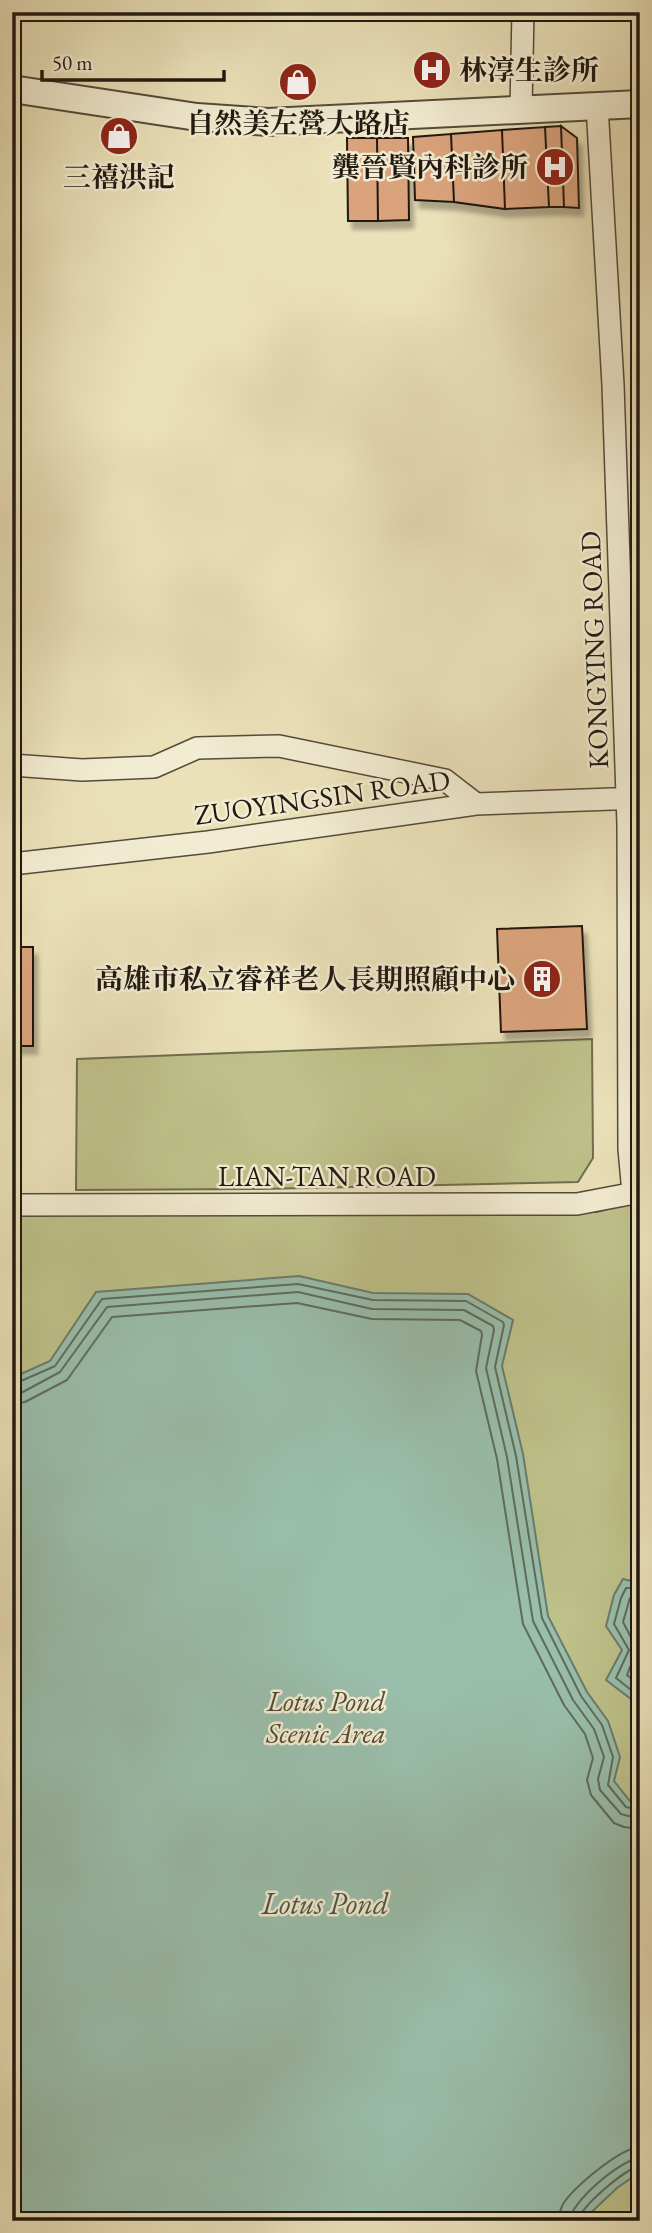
<svg xmlns="http://www.w3.org/2000/svg" width="652" height="2233" viewBox="0 0 652 2233" font-family="'EB Garamond','Noto Serif TC',serif">
<defs>
<filter id="shadow"><feDropShadow dx="4.5" dy="8" stdDeviation="2" flood-color="#0004"/></filter>
</defs>
<rect width="100%" height="100%" fill="#ebe1b9"/>
<filter id="stains"><feTurbulence type="fractalNoise" baseFrequency=".00286" numOctaves="4"/><feColorMatrix values="0 0 0 0 .2 0 0 0 0 .09 0 0 0 0 .02 0 0 0 .5 -.17"/></filter>
<radialGradient id="worn" r=".72"><stop offset=".6" stop-color="#630" stop-opacity="0"/><stop offset="1" stop-color="#630" stop-opacity=".3"/></radialGradient>
<path fill="#bec18a" stroke="#706d4e" stroke-width="2" d="M 592,1039 L 593,1158 L 578,1182 L 261,1189 L 76,1190 L 77,1059 Z
M 640,1200 L 640,2221 L 12,2221 L 12,1212 L 597,1212 Z"/>
<path fill="#99beab" stroke="#697c6d" stroke-width="2" d="M 299,1276 L 373,1293 L 468,1294 L 513,1320 L 502,1366 L 523,1454 L 548,1616 L 587,1692 L 608,1721 L 620,1757 L 614,1781 L 630,1801 L 640,1803 L 640,2172 L 617,2188 L 582,2221 L 12,2221 L 12,1378 L 50,1361 L 96,1292 Z
M 623,1579 L 640,1583 L 640,1706 L 606,1680 L 622,1650 L 606,1626 L 614,1595 Z"/>
<g fill="none" stroke-linecap="round" stroke-linejoin="round">
<path stroke="#5d6c5e" stroke-width="2" d="M 12,1385 L 55,1366 L 102,1299 L 298,1284 L 373,1300 L 466,1301 L 503,1322 L 504,1325 L 495,1367 L 516,1456 L 542,1618 L 581,1696 L 602,1725 L 613,1757 L 608,1785 L 626,1807 L 640,1810
M 12,1394 L 21,1393 L 60,1372 L 107,1307 L 298,1292 L 372,1309 L 464,1310 L 493,1326 L 494,1330 L 486,1368 L 507,1457 L 533,1621 L 573,1700 L 594,1729 L 604,1757 L 598,1779 L 600,1790 L 621,1814 L 640,1819
M 12,1404 L 25,1402 L 67,1380 L 112,1317 L 297,1303 L 372,1319 L 460,1320 L 481,1331 L 482,1335 L 476,1371 L 497,1459 L 523,1624 L 564,1705 L 585,1734 L 593,1758 L 587,1780 L 591,1795 L 614,1823 L 624,1827 L 640,1829
M 640,1588 L 626,1588 L 621,1598 L 614,1624 L 629,1650 L 616,1678 L 640,1697
M 640,1597 L 630,1598 L 623,1622 L 637,1649 L 627,1675 L 640,1686
M 559,2221 C 559,2215 560,2210 563,2204 C 574,2187 620,2148 640,2147
M 569,2221 C 571,2202 621,2159 640,2158
M 578,2221 C 580,2207 626,2168 640,2166"/>
</g>
<path fill="#daa37c" stroke="#211911" stroke-width="2" filter="url(#shadow)" d="M 561,126 L 564,207 L 549,207 L 545,127 Z
M 561,126 L 577,138 L 579,208 L 564,207 Z
M 545,127 L 549,207 L 505,209 L 502,130 Z
M 502,130 L 505,209 L 454,202 L 451,134 Z
M 451,134 L 454,202 L 415,200 L 413,137 Z
M 347,138 L 377,138 L 378,221 L 348,221 Z
M 377,138 L 408,138 L 409,220 L 378,221 Z
M 582,926 L 587,1029 L 501,1032 L 497,929 Z
M 12,947 L 33,947 L 33,1046 L 12,1046 Z"/>
<g fill="none" stroke-linecap="round" stroke-linejoin="round">
<defs>
<path id="minor" d="M 597,105 L 613,385 L 628,825 L 629,1149 L 633,1193
M 521,108 L 523,12
M 12,765 L 82,770 L 154,767 L 197,748 L 279,746 L 445,780 L 476,804
M 12,864 L 208,842 L 476,804 L 640,798
M 12,1205 L 577,1204 L 640,1192"/>
<path id="tertiary" d="M 12,89 L 197,117 L 268,122 L 640,104"/>
</defs>
<use href="#minor" stroke="#544b3b" stroke-width="24"/>
<use href="#tertiary" stroke="#544b3b" stroke-width="30"/>
<use href="#minor" stroke="#f2ecd2" stroke-width="21"/>
<use href="#tertiary" stroke="#f2ecd2" stroke-width="26"/>
</g>
<defs>
<symbol id="hospital-disc" viewBox="-11 -11 22 22"><circle r="9.5" fill="#8f2418" stroke="#f2ecd2"/><path d="M-5-5h3v3.5h4V-5h3V5h-3V1.5h-4V5h-3Z" fill="#fff"/></symbol>
<symbol id="shop-disc" viewBox="-11 -11 22 22"><circle r="9.5" fill="#8f2418" stroke="#f2ecd2"/><path d="M-5-2.5h2.3a2.7 3.5 0 0 1 5.4 0H5L5.5 6h-11ZM-1.5-2.5h3a1.5 2.3 0 0 0-3 0Z" fill="#fff"/></symbol>
<symbol id="building-disc" viewBox="-11 -11 22 22"><circle r="9.5" fill="#8f2418" stroke="#f2ecd2"/><path d="M-4-6H4V6H1V3H-1V6H-4ZM-2.5-4.3h1.7v1.8h-1.7ZM.8-4.3h1.7v1.8H.8ZM-2.5-1h1.7V.8h-1.7ZM.8-1h1.7V.8H.8Z" fill="#fff"/></symbol>
</defs>
<g fill-rule="evenodd">
<use href="#hospital-disc" x="410" y="48" width="44" height="44"/>
<use href="#shop-disc" x="276" y="60" width="44" height="44"/>
<use href="#shop-disc" x="97" y="114" width="44" height="44"/>
<use href="#hospital-disc" x="533" y="145" width="44" height="44"/>
<use href="#building-disc" x="520" y="957" width="44" height="44"/>
</g>
<g text-anchor="middle" dominant-baseline="central" stroke-width="5" stroke-linejoin="round" paint-order="stroke">
<g font-size="28" font-weight="bold" fill="#211911" stroke="#f2ecd2">
<text x="459" y="70" text-anchor="start">林淳生診所</text>
<text x="298" y="123">自然美左營大路店</text>
<text x="528" y="167" text-anchor="end">龔晉賢內科診所</text>
<text x="119" y="177">三禧洪記</text>
<text x="515" y="979" text-anchor="end">高雄市私立睿祥老人長期照顧中心</text>
</g>
<g font-size="28" fill="#211911" stroke="#f2ecd2">
<text transform="translate(594 650) rotate(-92)">KONGYING ROAD</text>
<text transform="translate(322 797) rotate(-8)">ZUOYINGSIN ROAD</text>
<text x="327" y="1176">LIAN-TAN ROAD</text>
</g>
<g font-size="28" font-style="italic" fill="#504b35" stroke="#f2ecd2">
<text x="326" y="1701">Lotus Pond<tspan x="326" dy="32">Scenic Area</tspan></text>
</g>
<g font-size="30" font-style="italic" fill="#4b5347" stroke="#f2ecd2">
<text x="325" y="1903">Lotus Pond</text>
</g>
</g>
<rect width="652" height="2233" fill="none" stroke="#ebe1b9" stroke-width="42"/>
<rect x="14" y="14" width="624" height="2205" fill="none" stroke="#211911" stroke-width="3.5"/>
<rect x="21" y="21" width="610" height="2191" fill="none" stroke="#211911" stroke-width="2"/>
<path d="M42 70v10h182v-10" fill="none" stroke="#211911" stroke-width="3.5"/>
<text x="52" y="70" font-size="21" fill="#211911" stroke="#f2ecd2" stroke-width="5" paint-order="stroke">50 m</text>
<rect width="100%" height="100%" filter="url(#stains)"/>
<rect width="100%" height="100%" fill="url(#worn)"/>
</svg>
